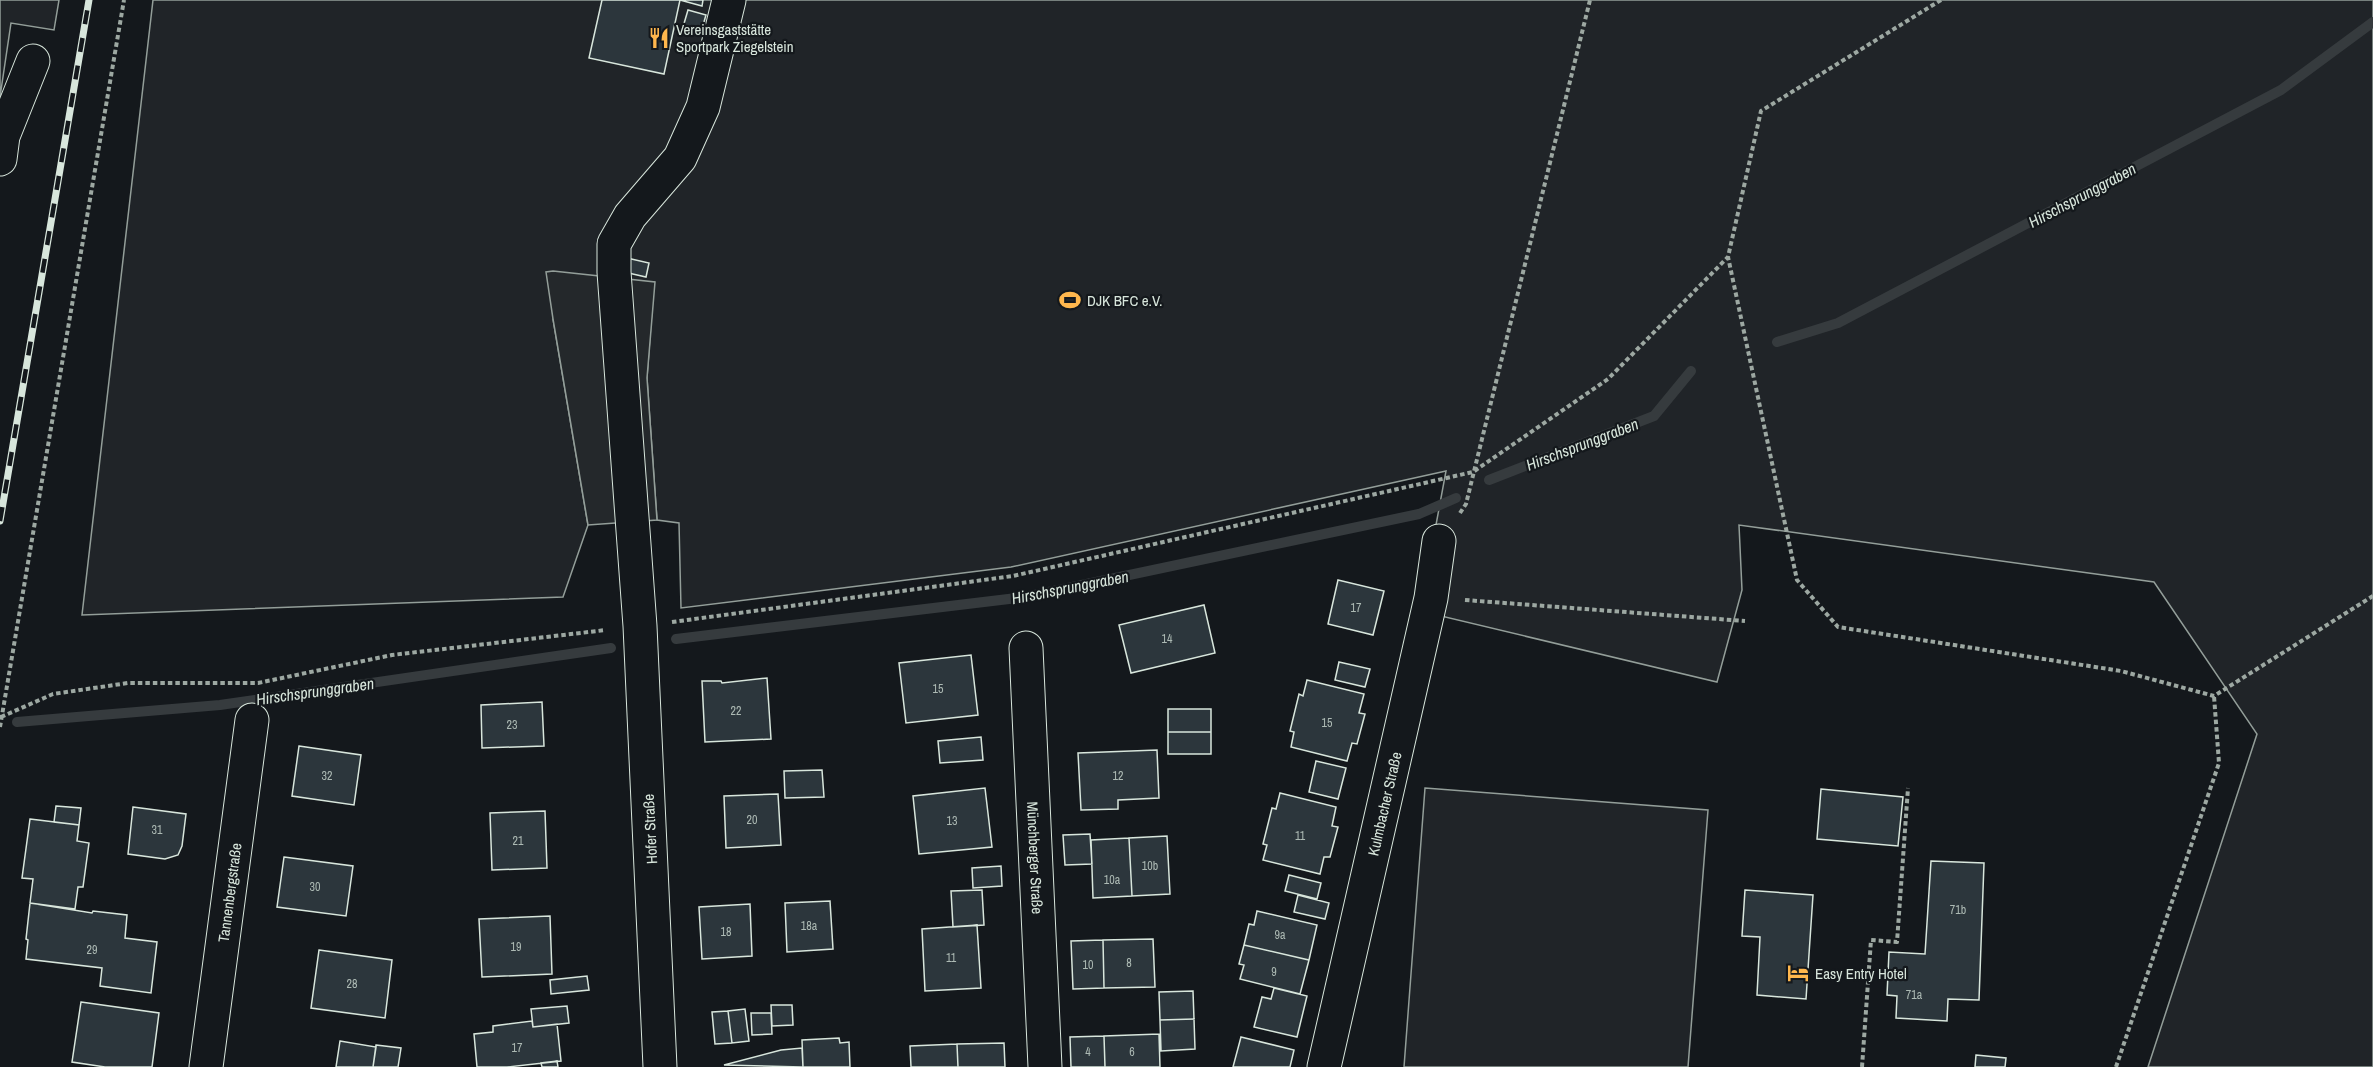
<svg xmlns="http://www.w3.org/2000/svg" width="2373" height="1067" viewBox="0 0 2373 1067" font-family="'Archivo Narrow',sans-serif">
<rect width="100%" height="100%" fill="#14181c"/>
<path fill="#202428" stroke="#939e99" stroke-width="1.5" d="M 0,0 L 59,0 L 54,30 L 11,23 L 0,97 Z
M 153,0 L 2373,0 L 2373,1067 L 2148,1067 L 2257,734 L 2154,582 L 1739,525 L 1742,590 L 1717,682 L 1420,611 L 1446,471 L 1011,567 L 681,608 L 679,523 L 657,520 L 647,378 L 654,282 L 553,319 L 588,525 L 563,597 L 82,615 Z
M 1425,788 L 1708,810 L 1688,1067 L 1404,1067 Z"/>
<path fill="#24282b" stroke="#939e99" stroke-width="1.5" d="M 553,271 L 655,282 L 647,378 L 657,520 L 588,525 L 553,319 L 546,272 Z"/>
<g fill="none" stroke-linecap="round" stroke-linejoin="round">
<path stroke="#363b3e" stroke-width="10" d="M 1777,342 L 1838,323 L 2281,90 L 2373,22
M 1489,480 L 1654,416 L 1691,371
M 676,639 L 1025,597 L 1419,514 L 1456,498
M 17,722 L 220,705 L 611,648"/>
</g>
<path fill="#2c363c" stroke="#d8e6dc" stroke-width="1.5" d="M 602,0 L 680,0 L 664,74 L 589,58 Z
M 680,0 L 703,0 L 702,6 Z
M 688,10 L 706,15 L 701,32 L 683,27 Z
M 627,258 L 649,263 L 646,277 L 624,272 Z
M 1338,580 L 1384,591 L 1373,635 L 1328,624 Z
M 1204,605 L 1215,653 L 1131,673 L 1119,625 Z
M 971,655 L 978,715 L 906,723 L 899,663 Z
M 1339,662 L 1370,669 L 1365,687 L 1335,680 Z
M 767,678 L 771,739 L 705,742 L 702,681 L 721,681 L 722,683 Z
M 1307,680 L 1364,694 L 1359,713 L 1365,714 L 1357,744 L 1352,743 L 1347,761 L 1291,747 L 1294,732 L 1290,731 L 1299,694 L 1303,696 Z
M 542,702 L 544,746 L 482,748 L 481,705 Z
M 1168,709 L 1211,709 L 1211,732 L 1168,732 Z
M 1168,732 L 1211,732 L 1211,754 L 1168,754 Z
M 981,737 L 983,760 L 940,763 L 938,741 Z
M 299,746 L 361,755 L 354,805 L 292,796 Z
M 1157,750 L 1159,798 L 1118,800 L 1118,809 L 1081,810 L 1078,753 Z
M 1316,761 L 1346,768 L 1338,799 L 1309,792 Z
M 822,770 L 824,797 L 785,798 L 784,771 Z
M 985,788 L 992,847 L 919,854 L 913,796 Z
M 1821,789 L 1903,797 L 1898,846 L 1817,839 Z
M 1280,793 L 1336,807 L 1332,826 L 1338,827 L 1330,857 L 1324,857 L 1320,874 L 1263,860 L 1267,845 L 1263,844 L 1272,808 L 1276,809 Z
M 778,794 L 781,845 L 726,848 L 724,796 Z
M 56,806 L 81,808 L 79,825 L 54,822 Z
M 133,807 L 186,814 L 182,846 L 178,855 L 165,859 L 128,854 Z
M 545,811 L 547,868 L 492,870 L 490,813 Z
M 30,819 L 79,825 L 77,841 L 89,843 L 83,887 L 78,887 L 75,909 L 30,903 L 33,879 L 22,878 Z
M 1090,834 L 1092,864 L 1065,865 L 1063,835 Z
M 1167,836 L 1170,894 L 1132,896 L 1129,838 Z
M 1129,838 L 1132,896 L 1093,898 L 1091,840 Z
M 284,857 L 353,866 L 346,916 L 277,907 Z
M 1931,861 L 1984,863 L 1979,1000 L 1948,999 L 1947,1021 L 1896,1018 L 1897,996 L 1887,995 L 1889,952 L 1925,954 Z
M 1001,866 L 1002,886 L 973,888 L 972,868 Z
M 1289,875 L 1321,883 L 1317,899 L 1285,891 Z
M 982,890 L 984,925 L 953,927 L 951,891 Z
M 1745,890 L 1813,895 L 1806,999 L 1757,995 L 1760,937 L 1742,936 Z
M 1298,895 L 1329,903 L 1325,919 L 1294,912 Z
M 830,901 L 833,949 L 787,952 L 785,903 Z
M 30,903 L 92,913 L 93,911 L 127,915 L 125,938 L 157,942 L 151,993 L 100,986 L 102,968 L 26,959 L 28,940 L 26,939 Z
M 750,904 L 752,956 L 702,959 L 699,907 Z
M 1257,911 L 1317,925 L 1309,960 L 1244,945 L 1249,924 L 1254,925 Z
M 550,916 L 552,974 L 482,977 L 479,919 Z
M 977,925 L 981,988 L 925,991 L 922,929 Z
M 1153,939 L 1155,987 L 1104,988 L 1103,940 Z
M 1103,940 L 1104,988 L 1073,989 L 1071,941 Z
M 1244,945 L 1309,960 L 1300,994 L 1240,979 L 1244,965 L 1239,964 Z
M 319,950 L 392,960 L 385,1018 L 311,1008 Z
M 587,976 L 589,990 L 551,994 L 550,980 Z
M 1274,988 L 1307,996 L 1297,1037 L 1254,1027 L 1262,997 L 1271,999 Z
M 1193,991 L 1194,1019 L 1160,1020 L 1159,992 Z
M 81,1002 L 159,1013 L 152,1067 L 105,1067 L 72,1062 Z
M 771,1005 L 792,1005 L 793,1025 L 772,1026 Z
M 567,1006 L 569,1023 L 533,1027 L 531,1009 Z
M 745,1009 L 749,1041 L 732,1043 L 728,1011 Z
M 728,1011 L 732,1043 L 715,1044 L 712,1012 Z
M 751,1013 L 771,1013 L 772,1034 L 752,1035 Z
M 1194,1019 L 1195,1049 L 1161,1051 L 1160,1020 Z
M 532,1021 L 533,1027 L 557,1024 L 561,1061 L 507,1067 L 477,1067 L 474,1034 L 493,1032 L 493,1026 Z
M 1159,1034 L 1160,1067 L 1105,1067 L 1104,1036 Z
M 1104,1036 L 1105,1067 L 1071,1067 L 1070,1037 Z
M 1241,1037 L 1294,1050 L 1290,1067 L 1233,1067 Z
M 839,1038 L 840,1043 L 849,1042 L 850,1067 L 803,1067 L 802,1040 Z
M 340,1041 L 376,1047 L 373,1067 L 336,1067 Z
M 1004,1043 L 1005,1067 L 958,1067 L 957,1044 Z
M 957,1044 L 958,1067 L 911,1067 L 910,1046 Z
M 376,1045 L 401,1048 L 398,1067 L 373,1067 Z
M 802,1048 L 803,1067 L 724,1065 L 781,1050 Z
M 1976,1055 L 2006,1058 L 2005,1067 L 1975,1067 Z
M 557,1061 L 558,1067 L 542,1067 L 541,1063 Z"/>
<g fill="none" stroke-linecap="round" stroke-linejoin="round">
<defs>
<g id="minor">
<path d="M 0,159 L 3,136 L 33,61"/>
<path id="s1" d="M 1026,648 L 1045,1067"/>
<path id="s2" d="M 206,1067 L 252,720"/>
<path d="M 660,1067 L 640,626 L 614,272 L 614,244 L 630,216 L 680,158 L 703,107 L 729,0"/>
<path id="s3" d="M 1324,1067 L 1431,598 L 1439,541"/>
</g>
</defs>
<use href="#minor" stroke="#d8e6dc" stroke-width="35"/>
<path stroke="#9da8a2" stroke-width="4" stroke-dasharray="4.5 3" stroke-linecap="butt" d="M 1941,0 L 1761,111 L 1728,257 L 1797,580 L 1838,627 L 2121,671 L 2214,696 L 2373,596
M 1460,513 L 1466,504 L 1590,0
M 1465,600 L 1745,621
M 672,622 L 1013,576 L 1473,472 L 1608,379 L 1728,257
M 1,717 L 53,694 L 128,683 L 258,683 L 392,655 L 606,630
M 0,727 L 124,0
M 1862,1067 L 1871,940 L 1897,942 L 1908,788
M 2116,1067 L 2219,763 L 2214,696"/>
<use href="#minor" stroke="#14181c" stroke-width="33"/>
<defs>
<path id="rail" d="M 0,521 L 89,0"/>
</defs>
<use href="#rail" stroke="#d8e6dc" stroke-width="7"/>
<use href="#rail" stroke="#14181c" stroke-width="4.5" stroke-dasharray="14" stroke-linecap="butt"/>
</g>
<defs>
<symbol id="restaurant-bare" viewBox="-9 -9 18 18"><path d="M-5-6h1v4h1v-4h1v4h1v-4h1v5L-1.5 .5V6h-2V.5L-5-1ZM5-6V6H3V1.5H1.5Q1.5-4 5-6Z" fill="#ffb74d" stroke="#14181c" stroke-width="2.5" paint-order="stroke"/></symbol>
<symbol id="stadium-bare" viewBox="-9 -9 18 18"><path d="M0-5a6.5 5 0 1 0 0 10a6.5 5 0 1 0 0-10ZM-3.5-1.8h7v3.6h-7Z" fill="#ffb74d" stroke="#14181c" stroke-width="2.5" paint-order="stroke"/></symbol>
<symbol id="hotel-bare" viewBox="-9 -9 18 18"><path d="M-6-4.5h1.5V1H6V5H4.5V3h-9V5H-6ZM-4 0a1.8 1.8 0 1 1 3.6 0ZM.5 0V-2.5h3Q6-2.5 6 0Z" fill="#ffb74d" stroke="#14181c" stroke-width="2.5" paint-order="stroke"/></symbol>
</defs>
<g fill-rule="evenodd">
<use href="#restaurant-bare" x="644" y="23" width="30" height="30"/>
<use href="#stadium-bare" x="1055" y="285" width="30" height="30"/>
<use href="#hotel-bare" x="1783" y="958" width="30" height="30"/>
</g>
<g text-anchor="middle" dominant-baseline="central" stroke-width="4.5" stroke-linejoin="round" paint-order="stroke">
<g font-size="12" fill="#adbab4">
<text x="1356" y="608">17</text>
<text x="1167" y="639">14</text>
<text x="938" y="689">15</text>
<text x="736" y="711">22</text>
<text x="1327" y="723">15</text>
<text x="512" y="725">23</text>
<text x="327" y="776">32</text>
<text x="1118" y="776">12</text>
<text x="752" y="820">20</text>
<text x="952" y="821">13</text>
<text x="157" y="830">31</text>
<text x="1300" y="836">11</text>
<text x="518" y="841">21</text>
<text x="1150" y="866">10b</text>
<text x="1112" y="880">10a</text>
<text x="315" y="887">30</text>
<text x="1958" y="910">71b</text>
<text x="809" y="926">18a</text>
<text x="726" y="932">18</text>
<text x="1280" y="935">9a</text>
<text x="516" y="947">19</text>
<text x="92" y="950">29</text>
<text x="951" y="958">11</text>
<text x="1129" y="963">8</text>
<text x="1088" y="965">10</text>
<text x="1274" y="972">9</text>
<text x="352" y="984">28</text>
<text x="1914" y="995">71a</text>
<text x="517" y="1048">17</text>
<text x="1088" y="1052">4</text>
<text x="1132" y="1052">6</text>
</g>
<g font-size="15" fill="#d8e6dc" stroke="#14181c" text-anchor="start">
<text x="676" y="29">Vereinsgaststätte<tspan x="676" dy="17">Sportpark Ziegelstein</tspan></text>
<text x="1087" y="300">DJK BFC e.V.</text>
<text x="1815" y="973">Easy Entry Hotel</text>
</g>
<g font-size="15" fill="#d8e6dc" stroke="#14181c">
<text stroke="none"><textPath href="#s3" startOffset="270">Kulmbacher Straße</textPath></text>
<text transform="translate(650 829) rotate(-93)">Hofer Straße</text>
<text stroke="none"><textPath href="#s1" startOffset="210">Münchberger Straße</textPath></text>
<text stroke="none"><textPath href="#s2" startOffset="176">Tannenbergstraße</textPath></text>
</g>
<g font-size="16" font-style="italic" fill="#d8e6dc" stroke="#14181c">
<text transform="translate(2082 195) rotate(-28)">Hirschsprunggraben</text>
<text transform="translate(1582 444) rotate(-21)">Hirschsprunggraben</text>
<text transform="translate(1070 587) rotate(-11)">Hirschsprunggraben</text>
<text transform="translate(315 691) rotate(-8)">Hirschsprunggraben</text>
</g>
</g>
</svg>
